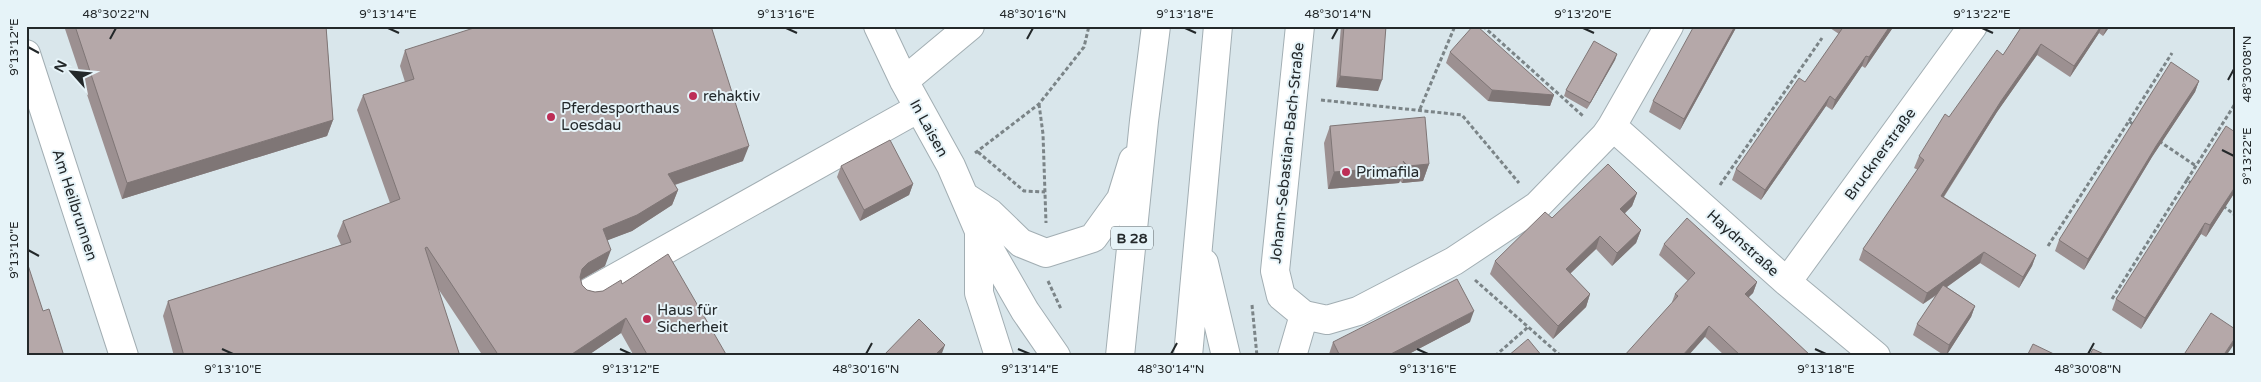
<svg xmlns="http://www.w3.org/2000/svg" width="2261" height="382" viewBox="0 0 2261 382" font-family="'Varela Round',sans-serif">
<rect width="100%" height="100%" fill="#d9e6eb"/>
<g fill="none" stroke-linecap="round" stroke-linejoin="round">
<defs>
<path id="minor" d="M 878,26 L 904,81 L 951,166 L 979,231 L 1025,311 L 1056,356
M 1300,26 L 1275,271 L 1281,296 L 1304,315 L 1327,320 L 1358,311 L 1454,261 L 1537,206 L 1605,136 L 1612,126 L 1669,26
M 26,54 L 124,356
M 904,81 L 970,26
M 1612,126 L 1787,282 L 1876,356
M 964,196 L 990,213 L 1021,243 L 1046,253 L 1093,238 L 1121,199 L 1133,160
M 979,232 L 979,293 L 999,356
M 1787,282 L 1973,26
M 590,292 L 919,108
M 1292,356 L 1304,315"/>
<path id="major" d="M 1204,263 L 1226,356
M 1120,356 L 1144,121 L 1156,26
M 1188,356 L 1218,26"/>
</defs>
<use href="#minor" stroke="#a2aeb3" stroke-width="30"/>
<use href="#major" stroke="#a2aeb3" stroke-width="30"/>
<path stroke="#7b8487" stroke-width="3" stroke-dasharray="4 2.5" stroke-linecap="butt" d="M 1483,26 L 1583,116
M 1321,100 L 1462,115 L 1519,183
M 1039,104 L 1043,134 L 1046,223
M 1420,109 L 1455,26
M 2129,121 L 2172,53
M 2159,141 L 2196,166
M 978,152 L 1024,191 L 1045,192
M 975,153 L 1039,104 L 1084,47 L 1089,26
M 2187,180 L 2235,104
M 1720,185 L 1822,38
M 2223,206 L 2235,215
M 2048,246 L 2129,121 L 2135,126
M 1475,280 L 1561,356
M 1048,281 L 1061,309
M 2112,299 L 2187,180 L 2194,185
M 1252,305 L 1257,356
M 1495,356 L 1528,327"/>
<use href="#minor" stroke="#fff" stroke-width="28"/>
<use href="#major" stroke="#fff" stroke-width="28"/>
</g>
<path fill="#9c9091" d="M 64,26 L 326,26 L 333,120 L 327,136 L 122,199 Z
M 1341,26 L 1386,26 L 1378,91 L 1336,87 Z
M 1737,26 L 1680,130 L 1649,112 L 1653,101 Z
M 1827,26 L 1894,26 L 1865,68 L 1862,66 L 1832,110 L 1826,106 L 1761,200 L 1732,180 L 1736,169 L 1805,82 L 1839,34 Z
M 2022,26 L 2110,26 L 2103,36 L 2099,33 L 2070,77 L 2037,55 L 1997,112 L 1944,197 L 2036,255 L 2032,266 L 2019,288 L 1980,263 L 1947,287 L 1975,306 L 1971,317 L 1946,356 L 1945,356 L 1913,335 L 1917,324 L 1937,295 L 1923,304 L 1859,260 L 1863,249 L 1918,170 L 1914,168 L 1919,156 L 1949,117 L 2003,55 Z
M 405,50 L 743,161 L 675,185 L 678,190 L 672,205 L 632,231 L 607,240 L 605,266 L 581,280 L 582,285 L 587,290 L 595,292 L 603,291 L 622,284 L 727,356 L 634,356 L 621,333 L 587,356 L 483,356 L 437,287 L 460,356 L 174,356 L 163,316 L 168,301 L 341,245 L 337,236 L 343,221 L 390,203 L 357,110 L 363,95 L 405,82 L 400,66 Z
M 1450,52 L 1554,95 L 1550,106 L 1488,101 L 1446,63 Z
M 1617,54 L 1615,60 L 1587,109 L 1564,96 L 1566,90 Z
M 2199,81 L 2195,92 L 2152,157 L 2084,270 L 2055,251 L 2059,240 Z
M 1330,126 L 1429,164 L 1423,181 L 1402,183 L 1400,181 L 1399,183 L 1328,189 L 1324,143 Z
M 841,166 L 913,184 L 909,195 L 860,221 L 837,177 Z
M 2235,192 L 2206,237 L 2201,234 L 2141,329 L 2112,310 L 2116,299 Z
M 1637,193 L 1632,206 L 1625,213 L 1641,230 L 1636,243 L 1612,266 L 1596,249 L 1570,274 L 1590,294 L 1586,307 L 1553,339 L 1490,274 L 1495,261 L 1552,218 Z
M 1664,244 L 1757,282 L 1753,293 L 1748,297 L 1811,356 L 1725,356 L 1705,337 L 1672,302 L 1675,294 L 1688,281 L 1659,255 Z
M 1470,322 L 1405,356 L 1330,356 L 1329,354 L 1333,342 Z"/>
<path fill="#7f7676" d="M 1735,26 L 1737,26 L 1680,130 L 1684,119 Z
M 1890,26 L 1894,26 L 1865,68 L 1869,57 Z
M 2101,26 L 2102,26 L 2099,33 L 2070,77 L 2074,66 Z
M 2107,26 L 2110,26 L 2103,36 Z
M 2041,44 L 2037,55 L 1997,112 L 1937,207 L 1941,196 L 2001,101 Z
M 1617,54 L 1615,60 L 1587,109 L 1590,103 Z
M 1866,56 L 1862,66 L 1832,110 L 1835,100 Z
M 1340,76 L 1382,80 L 1378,91 L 1336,87 Z
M 2199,81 L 2195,92 L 2152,157 L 2084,270 L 2088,259 L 2156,146 Z
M 1492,90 L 1554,95 L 1550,106 L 1488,101 Z
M 1830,96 L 1826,106 L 1761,200 L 1765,190 Z
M 333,120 L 327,136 L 122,199 L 127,183 Z
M 749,146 L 743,161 L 662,189 L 668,174 Z
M 1429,164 L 1423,181 L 1402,183 L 1408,166 Z
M 1406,166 L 1399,183 L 1328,189 L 1334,172 Z
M 913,184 L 909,195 L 860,221 L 864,210 Z
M 2235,187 L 2235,192 L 2206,237 L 2210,225 Z
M 678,190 L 672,205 L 632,231 L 598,244 L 603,229 Z
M 1637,193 L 1632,206 L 1616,222 L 1620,209 Z
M 2205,223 L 2201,234 L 2141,329 L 2145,318 Z
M 1641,230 L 1636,243 L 1612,266 L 1617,253 Z
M 1600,236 L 1596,249 L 1561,282 L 1566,269 Z
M 611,250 L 605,266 L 582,279 L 576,284 L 582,269 L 588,263 Z
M 1984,252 L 1980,263 L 1923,304 L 1927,293 Z
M 2036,255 L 2032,266 L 2019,288 L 2023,277 Z
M 1757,282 L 1753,293 L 1741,305 L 1745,294 Z
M 1590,294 L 1586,307 L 1553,339 L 1558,326 Z
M 1975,306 L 1971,317 L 1946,356 L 1949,345 Z
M 1474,311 L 1470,322 L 1405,356 L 1387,356 Z
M 626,318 L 621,333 L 587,356 L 569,356 Z
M 1709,326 L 1705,337 L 1688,356 L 1682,356 Z
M 2235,338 L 2235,343 L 2226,356 L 2223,356 Z
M 945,345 L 941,356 L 934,356 Z"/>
<path fill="#b5a8a9" stroke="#7f7676" d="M 75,26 L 326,26 L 333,120 L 127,183 Z
M 480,26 L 711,26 L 749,146 L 668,174 L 678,190 L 637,215 L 603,229 L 611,250 L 588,263 L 582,269 L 580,277 L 582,285 L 587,290 L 595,292 L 603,291 L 621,280 L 622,284 L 668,254 L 727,356 L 648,356 L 626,318 L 569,356 L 499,356 L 427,247 L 425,248 L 460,356 L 184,356 L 168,301 L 351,242 L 343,221 L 400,199 L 363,95 L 414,79 L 405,50 Z
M 1344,26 L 1386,26 L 1382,80 L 1340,76 Z
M 1473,26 L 1477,26 L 1554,95 L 1492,90 L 1450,52 Z
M 1694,26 L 1735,26 L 1684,119 L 1653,101 Z
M 1844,26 L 1890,26 L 1869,57 L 1866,56 L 1835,100 L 1830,96 L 1765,190 L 1736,169 L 1799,78 L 1805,82 Z
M 2022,26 L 2101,26 L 2074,66 L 2041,44 L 2001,101 L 1941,196 L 2036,255 L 2023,277 L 1984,252 L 1927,293 L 1863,249 L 1924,160 L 1919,156 L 1945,114 L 1949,117 L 1997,50 L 2003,55 Z
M 1594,41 L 1617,54 L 1590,103 L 1566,90 Z
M 2171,62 L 2199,81 L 2156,146 L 2088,259 L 2059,240 Z
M 1425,117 L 1429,164 L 1408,166 L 1403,161 L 1406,166 L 1334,172 L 1330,126 Z
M 2226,126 L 2235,132 L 2235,187 L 2210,225 L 2205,223 L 2145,318 L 2116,299 Z
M 890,140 L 913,184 L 864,210 L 841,166 Z
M 1608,164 L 1637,193 L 1620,209 L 1641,230 L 1617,253 L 1600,236 L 1566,269 L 1590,294 L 1558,326 L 1495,261 L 1545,212 L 1552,218 Z
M 1687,218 L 1757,282 L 1745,294 L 1811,356 L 1741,356 L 1709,326 L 1682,356 L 1624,356 L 1678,296 L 1675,294 L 1695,273 L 1664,244 Z
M 26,259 L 43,311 L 49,309 L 64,356 L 26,356 Z
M 1457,279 L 1474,311 L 1387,356 L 1340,356 L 1333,342 Z
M 1943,285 L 1975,306 L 1949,345 L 1917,324 Z
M 2211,313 L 2235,329 L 2235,338 L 2223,356 L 2183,356 Z
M 919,319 L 945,345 L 934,356 L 883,356 Z
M 1528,339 L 1542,356 L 1508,356 Z
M 2033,344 L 2058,356 L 2027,356 Z
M 2093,349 L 2108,356 L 2089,356 Z"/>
<path fill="none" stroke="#23282a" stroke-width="2" d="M 388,28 L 399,33M 786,28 L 797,33M 1185,28 L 1196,33M 1583,28 L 1594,33M 1982,28 L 1993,33M 110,39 L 116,28M 1027,39 L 1033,28M 1332,39 L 1338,28M 28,47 L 39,53M 2228,80 L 2234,69M 2222,150 L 2234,156M 28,250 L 39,256M 222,349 L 233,354M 620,349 L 631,354M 1018,349 L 1030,354M 1417,349 L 1428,354M 1815,349 L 1826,354M 866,354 L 872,343M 1171,354 L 1177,343M 2088,354 L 2094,343"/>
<g fill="#bd2e56" stroke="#e6f3f8" stroke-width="2">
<circle cx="693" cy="96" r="5"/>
<circle cx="551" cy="117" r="5"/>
<circle cx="1346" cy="172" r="5"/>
<circle cx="647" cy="319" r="5"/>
</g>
<g text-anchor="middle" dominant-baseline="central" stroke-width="4" stroke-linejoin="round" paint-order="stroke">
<rect fill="#e6f3f8" stroke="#5e6568" stroke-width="1" x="1111" y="226.5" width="42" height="23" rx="4"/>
<g font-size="14" font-weight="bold" fill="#23282a">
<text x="1132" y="238">B 28</text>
</g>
<g font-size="15" fill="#23282a" stroke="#e6f3f8" text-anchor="start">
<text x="703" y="96">rehaktiv</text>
<text x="561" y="108">Pferdesporthaus<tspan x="561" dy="17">Loesdau</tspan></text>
<text x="1356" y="172">Primafila</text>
<text x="657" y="310">Haus für<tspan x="657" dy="17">Sicherheit</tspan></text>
</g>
<g font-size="15" fill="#23282a" stroke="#e6f3f8">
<text transform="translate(929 128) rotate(61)">In Laisen</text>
<text transform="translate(1287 153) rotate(-84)">Johann-Sebastian-Bach-Straße</text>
<text transform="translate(1880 154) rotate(-54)">Brucknerstraße</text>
<text transform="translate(75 205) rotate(72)">Am Heilbrunnen</text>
<text transform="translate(1743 243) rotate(42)">Haydnstraße</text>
</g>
</g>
<rect width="2261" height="382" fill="none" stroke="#e6f3f8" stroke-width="55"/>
<g transform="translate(72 72) rotate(297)" stroke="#e6f3f8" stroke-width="4" paint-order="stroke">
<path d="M0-4L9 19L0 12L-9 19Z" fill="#23282a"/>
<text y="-8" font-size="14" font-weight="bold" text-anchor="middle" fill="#23282a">N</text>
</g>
<rect x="28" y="28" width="2206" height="326" fill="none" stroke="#23282a" stroke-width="2"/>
<g font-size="12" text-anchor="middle" fill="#23282a">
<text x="116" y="18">48°30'22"N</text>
<text x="388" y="18">9°13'14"E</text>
<text x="786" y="18">9°13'16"E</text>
<text x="1033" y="18">48°30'16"N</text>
<text x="1185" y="18">9°13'18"E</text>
<text x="1338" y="18">48°30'14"N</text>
<text x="1583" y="18">9°13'20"E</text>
<text x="1982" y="18">9°13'22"E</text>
<text transform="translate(14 47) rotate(-90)" y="4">9°13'12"E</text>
<text transform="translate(2247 69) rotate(-90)" y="4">48°30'08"N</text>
<text transform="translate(2247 156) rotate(-90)" y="4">9°13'22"E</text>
<text transform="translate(14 250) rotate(-90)" y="4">9°13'10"E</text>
<text x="233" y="373">9°13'10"E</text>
<text x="631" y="373">9°13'12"E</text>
<text x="866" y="373">48°30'16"N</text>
<text x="1030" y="373">9°13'14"E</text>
<text x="1171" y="373">48°30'14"N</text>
<text x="1428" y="373">9°13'16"E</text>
<text x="1826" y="373">9°13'18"E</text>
<text x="2088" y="373">48°30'08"N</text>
</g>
</svg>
